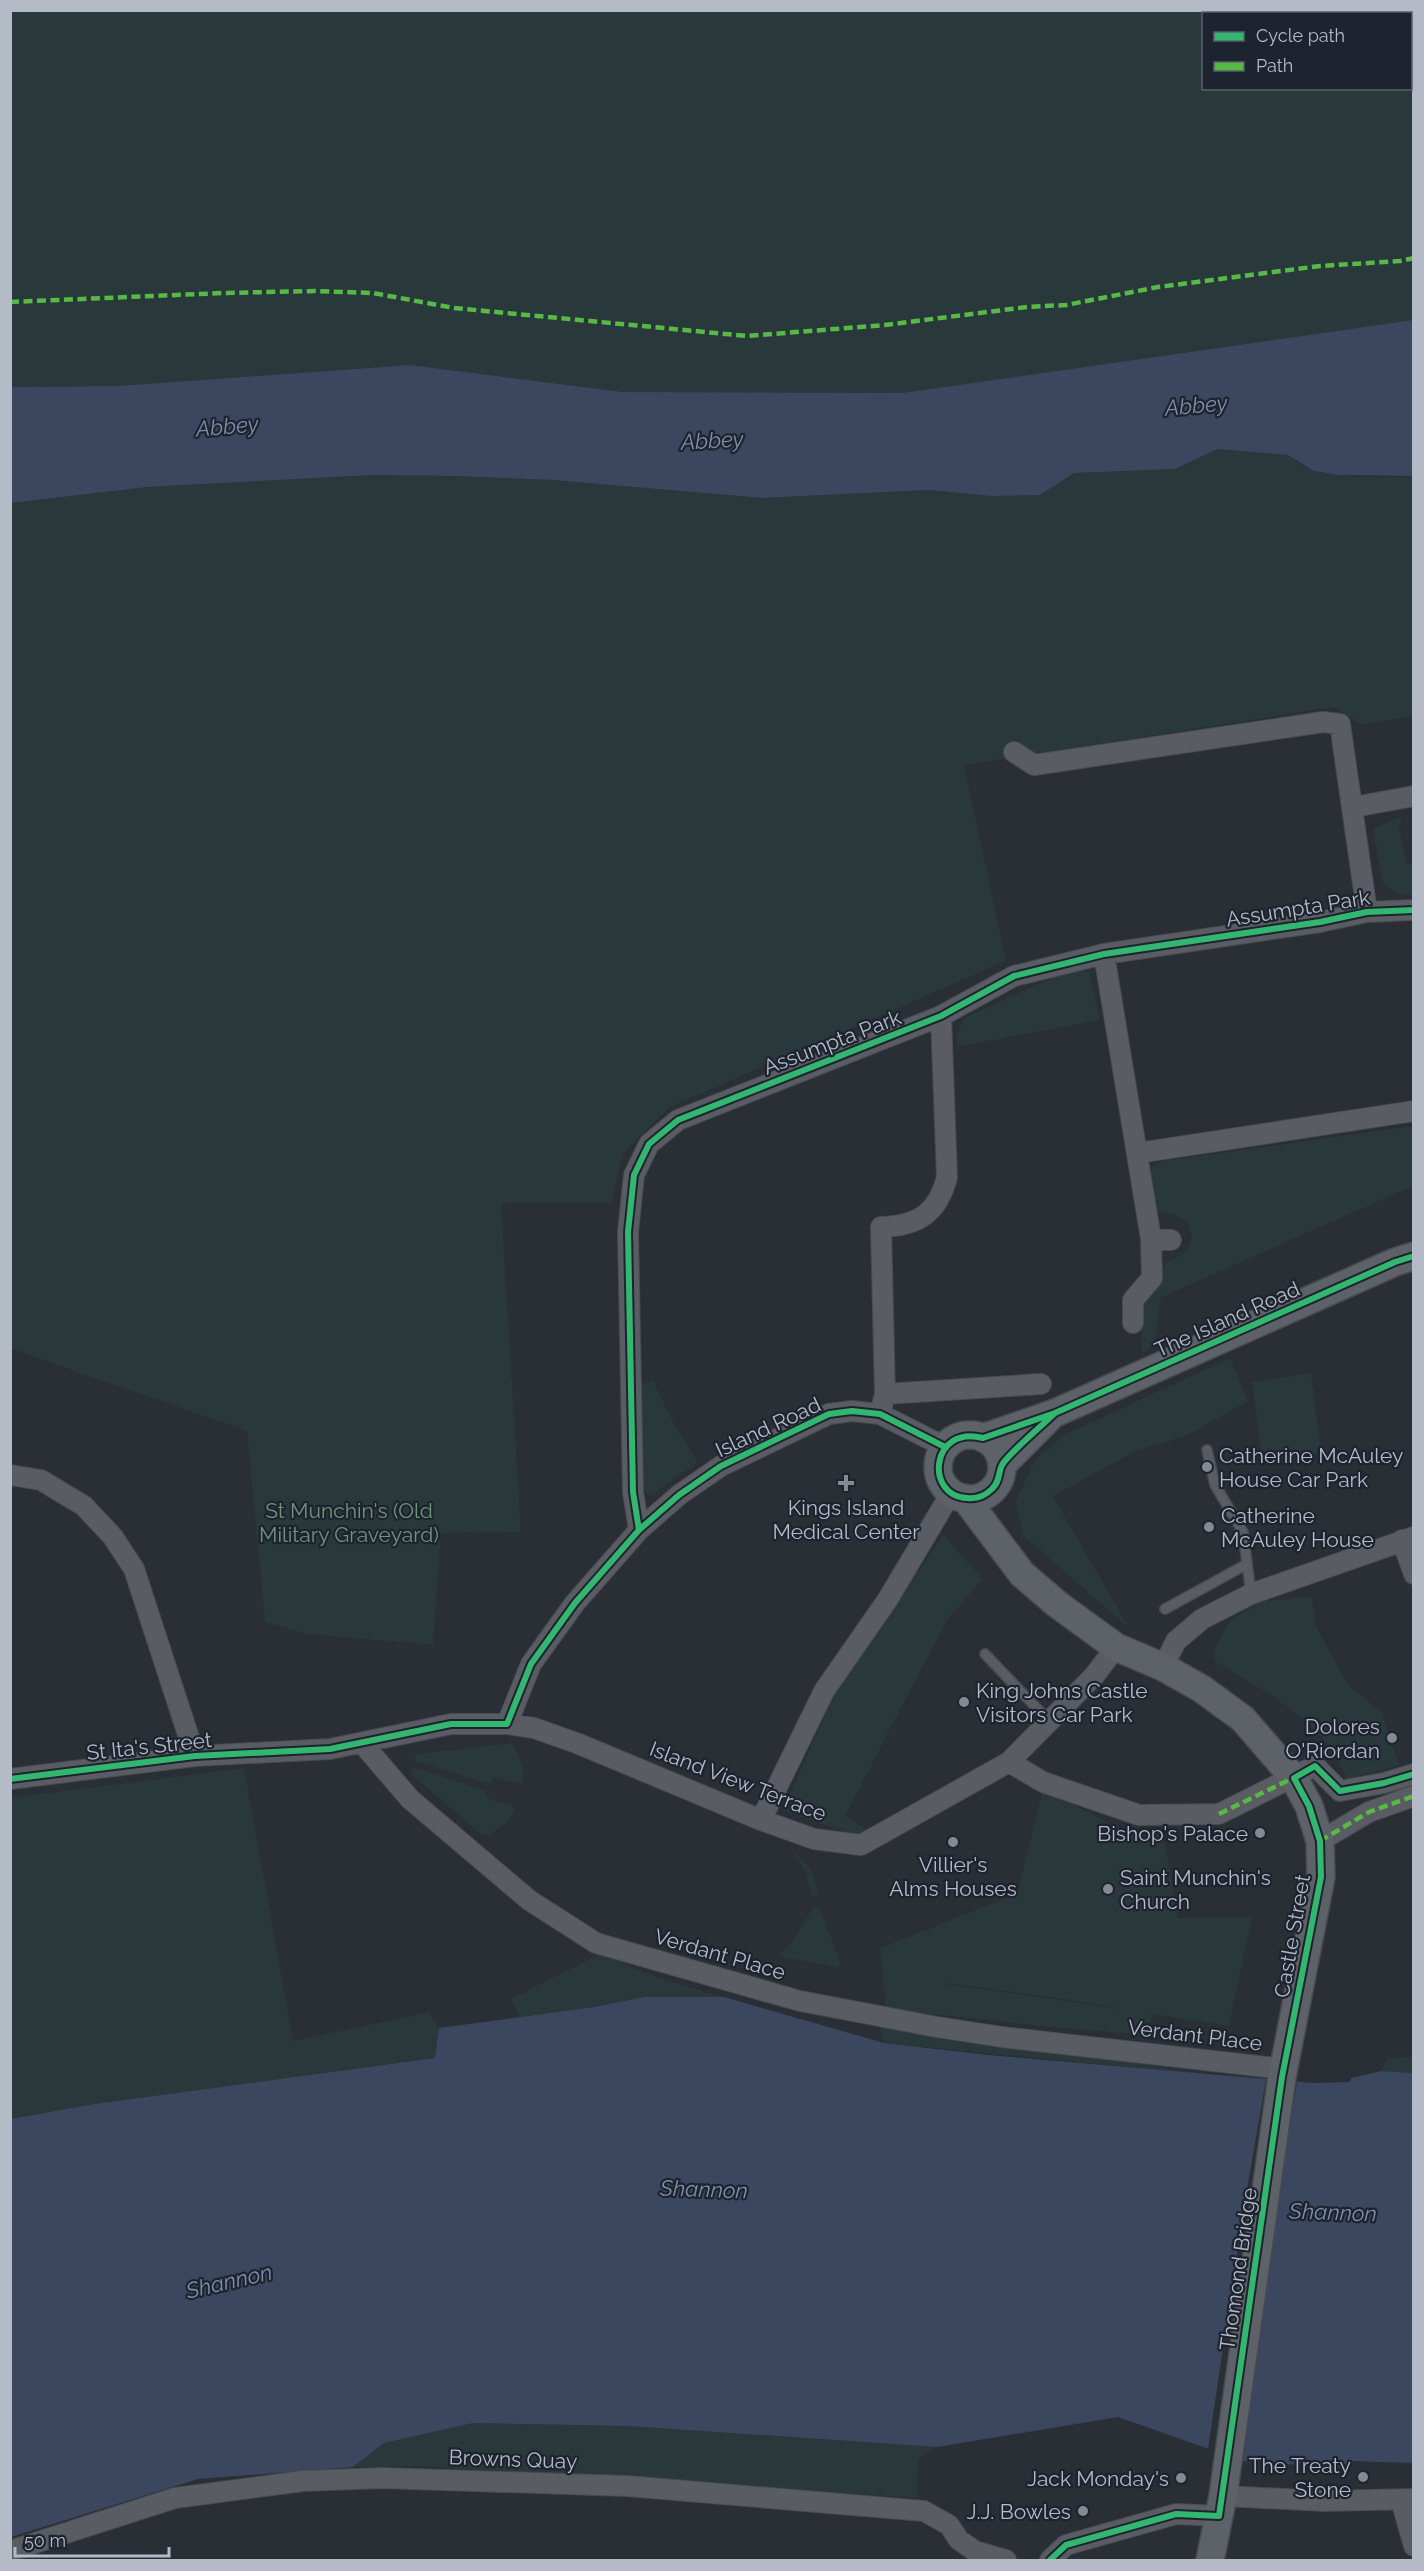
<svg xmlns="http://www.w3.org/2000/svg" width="1424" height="2571" viewBox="0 0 1424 2571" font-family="Raleway,sans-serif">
<rect width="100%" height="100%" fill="#2a2e35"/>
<path fill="#28383b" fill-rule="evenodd" d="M 10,11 L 1413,11 L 1413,320 L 902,393 L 623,392 L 410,365 L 117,386 L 11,387 ZM 1204,14 L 1410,14 L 1410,88 L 1204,88 Z
M 1218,449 L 1288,455 L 1314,471 L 1358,477 L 1413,476 L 1413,716 L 1361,725 L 1334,707 L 964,765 L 1006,961 L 670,1107 L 623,1153 L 612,1202 L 501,1203 L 521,1532 L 441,1533 L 433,1645 L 307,1634 L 265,1622 L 247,1431 L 11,1349 L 11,503 L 147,487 L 373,475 L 454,476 L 553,480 L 762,498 L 928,490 L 991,496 L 1040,495 L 1074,473 L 1175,469 Z
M 1402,816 L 1399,827 L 1407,864 L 1413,866 L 1413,895 L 1397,894 L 1383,883 L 1373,829 Z
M 1074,968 L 1089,972 L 1100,1020 L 957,1047 L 957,1033 L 966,1017 Z
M 1413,1126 L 1413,1186 L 1160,1298 L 1155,1344 L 1142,1353 L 1141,1310 L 1166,1262 C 1202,1251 1200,1212 1157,1212 L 1149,1177 L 1153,1166 L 1163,1161 Z
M 1230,1358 L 1248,1401 L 1188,1435 L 1138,1450 L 1053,1496 L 1130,1629 L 1024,1536 L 1015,1503 L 1035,1460 L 1066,1434 Z
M 1311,1373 L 1321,1454 L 1262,1460 L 1252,1382 Z
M 653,1381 L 675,1426 L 698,1463 L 673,1479 L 651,1496 L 645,1493 L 643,1487 L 640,1385 Z
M 943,1535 L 983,1579 L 947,1620 L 845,1816 L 868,1830 L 857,1836 L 783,1810 L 833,1696 Z
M 1312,1597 L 1316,1626 L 1348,1685 L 1382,1712 L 1399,1765 L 1347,1779 C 1342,1770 1338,1759 1332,1750 C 1302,1709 1255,1686 1213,1660 L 1217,1644 L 1230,1621 L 1260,1601 Z
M 512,1743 L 524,1768 L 522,1782 L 518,1784 L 495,1778 L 492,1779 L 490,1784 L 414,1761 L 416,1754 Z
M 412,1767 L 487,1791 L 485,1795 L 488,1798 L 513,1806 L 515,1811 L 507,1822 L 488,1836 L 482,1835 L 410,1773 Z
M 244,1768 L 293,2041 L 429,2012 L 439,2028 L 435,2058 L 94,2104 L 11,2119 L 10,1798 Z
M 1043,1789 L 1135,1836 L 1163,1834 L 1178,1918 L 1252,1917 L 1229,2026 L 1152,2014 L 1148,2035 L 1058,2028 L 886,2009 L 880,1948 L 1009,1897 L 1018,1890 ZM 945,1983 L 1065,1999 L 1122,2009 L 945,1984 Z
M 792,1851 C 806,1860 819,1878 817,1896 L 812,1896 L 805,1871 Z
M 814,1905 L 820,1909 L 839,1958 L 840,1964 L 836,1967 L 778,1956 L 792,1942 Z
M 600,1954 L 662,1979 L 724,1997 L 644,1997 L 594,2007 L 520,2017 L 511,1999 Z
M 879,2024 L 1218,2076 L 884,2043 Z
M 1413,2057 L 1413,2073 L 1381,2071 L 1388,2058 Z
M 473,2423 L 628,2426 L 937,2447 L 918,2459 L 917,2498 L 416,2466 L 353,2467 L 384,2443 Z"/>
<path fill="#3a475e" d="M 1413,320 L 1413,476 L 1338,475 L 1314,471 L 1288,455 L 1218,449 L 1175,469 L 1074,473 L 1040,495 L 991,496 L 928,490 L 762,498 L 553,480 L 454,476 L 373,475 L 147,487 L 11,503 L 11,387 L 117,386 L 410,365 L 623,392 L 902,393 Z
M 644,1997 L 724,1997 L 884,2043 L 988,2055 L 1314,2083 L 1350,2082 L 1351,2078 L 1381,2071 L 1413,2073 L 1413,2463 L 1351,2461 L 1342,2468 L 1243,2461 L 1118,2417 L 937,2447 L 628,2426 L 473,2423 L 384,2443 L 353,2467 L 198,2479 L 11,2537 L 11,2119 L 94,2104 L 435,2058 L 439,2028 L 594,2007 Z"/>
<path fill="#2a2e35" d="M 1266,2080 L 1297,2082 L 1280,2186 L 1243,2461 L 1208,2449 L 1245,2201 Z"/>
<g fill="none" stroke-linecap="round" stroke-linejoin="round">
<defs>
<path id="lane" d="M 1207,1450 L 1215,1485 L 1243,1532 L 1251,1594
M 1165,1609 L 1247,1564
M 985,1654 L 1050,1722"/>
<path id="street" d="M 1014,752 L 1034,765 L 1323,722 L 1340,724 L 1367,912
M 1354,807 L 1414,796
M 1104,954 L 1151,1239 L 1171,1240
M 1138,1153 L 1414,1111
M 1133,1323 L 1133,1300 L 1152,1278 L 1151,1239
M 885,1394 L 1041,1384
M 880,1414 L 885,1394 L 881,1227 C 918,1226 938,1213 947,1177 L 941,1016
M 10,1475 L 41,1480 L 84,1506 L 113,1537 L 134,1569 L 195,1756
M 639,1530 L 633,1492 L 628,1232 L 634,1175 L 649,1144 L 678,1120 L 941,1016 L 1014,976 L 1104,954 L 1320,922 L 1367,912 L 1414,910
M 1402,1540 L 1414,1574
M 1163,1667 L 1176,1641 L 1202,1619 L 1251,1594 L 1414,1537
M 507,1724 L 531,1664 L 575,1603 L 639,1530 L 679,1495 L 721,1466 L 829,1414 L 852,1411 L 880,1414 L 945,1447
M 362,1743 L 410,1799 L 529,1900 L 596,1943 L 800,2001 L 937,2027 L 1002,2037 L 1284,2069
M 1009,1762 L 1043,1782 L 1139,1815 L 1219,1814 L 1315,1766 L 1340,1791 L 1384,1783 L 1414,1774
M 10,1779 L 195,1756 L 330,1749 L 451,1724 L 507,1724 L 534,1728 L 579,1744 L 761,1820 L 814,1839 L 861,1845 L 1009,1762 L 1094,1676 L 1116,1647
M 761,1820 L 824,1691 L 888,1599 L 951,1493
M 1320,1841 L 1369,1812 L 1414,1796
M 1223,2496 L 1325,2501 L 1414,2499
M 1401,2500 L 1414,2546
M 10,2551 L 175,2498 L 303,2481 L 382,2478 L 627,2486 L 924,2511 L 949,2525 L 959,2540 L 975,2551 L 1006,2560
M 1050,2560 L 1066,2545 L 1176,2514 L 1219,2516"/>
<path id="secondary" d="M938 1467a32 32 0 1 1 64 0a32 32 0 1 1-64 0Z
M 983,1438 L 1055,1413 L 1395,1262 L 1414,1256
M 1002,1465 L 1049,1418
M 965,1498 L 1022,1574 L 1057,1604 L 1116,1647 L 1163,1667 L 1202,1689 L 1243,1719 L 1294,1778 L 1309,1806 L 1320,1841 L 1321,1877 L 1282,2077 L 1223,2496 L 1210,2560"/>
</defs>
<use href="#lane" stroke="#484a50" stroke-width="12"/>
<use href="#street" stroke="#484a50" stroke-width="22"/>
<use href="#secondary" stroke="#484a50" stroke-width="30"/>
<use href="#lane" stroke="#595c63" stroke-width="9"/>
<use href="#street" stroke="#595c63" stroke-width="20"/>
<use href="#secondary" stroke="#5d6168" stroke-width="27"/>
<path stroke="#58b947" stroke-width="4.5" stroke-dasharray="9 4.5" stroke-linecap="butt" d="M 10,302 L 223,293 L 315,291 L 373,293 L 454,308 L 747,336 L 885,325 L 1027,307 L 1066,305 L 1158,287 L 1320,266 L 1400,261 L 1414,258
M 1219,1814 L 1297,1776
M 1320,1841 L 1369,1812 L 1414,1796"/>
<defs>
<path id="cycleway" d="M 1055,1413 C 1044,1424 1008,1454 1002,1465 C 998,1473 1000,1482 992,1489 C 985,1496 976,1499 967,1498 C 924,1496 931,1424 983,1438 L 1055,1413 L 1395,1262 L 1414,1256
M 639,1530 L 633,1492 L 628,1232 L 634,1175 L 649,1144 L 678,1120 L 941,1016 L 1014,976 L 1104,954 L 1320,922 L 1367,912 L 1414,910
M 10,1779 L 195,1756 L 330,1749 L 451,1724 L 507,1724 L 531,1664 L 575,1603 L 639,1530 L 679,1495 L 721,1466 L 829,1414 L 852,1411 L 880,1414 L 945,1447
M 1050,2560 L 1066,2545 L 1176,2514 L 1219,2516 L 1282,2077 L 1321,1877 L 1320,1841 L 1309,1806 L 1294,1778 L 1315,1766 L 1340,1791 L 1384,1783 L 1414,1774"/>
</defs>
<use href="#cycleway" stroke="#1e242f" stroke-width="10"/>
<use href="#cycleway" stroke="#33b770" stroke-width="6"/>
</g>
<g fill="#848993" stroke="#1e242f" stroke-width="2">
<circle cx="1207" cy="1467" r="6"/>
<path d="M843 1474h6v6h6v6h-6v6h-6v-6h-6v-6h6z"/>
<circle cx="1209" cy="1527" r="6"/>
<circle cx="964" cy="1702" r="6"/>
<circle cx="1392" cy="1738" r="6"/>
<circle cx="1260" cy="1833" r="6"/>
<circle cx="953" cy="1842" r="6"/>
<circle cx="1108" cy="1889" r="6"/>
<circle cx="1363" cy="2477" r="6"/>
<circle cx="1181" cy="2478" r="6"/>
<circle cx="1083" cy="2511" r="6"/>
</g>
<g text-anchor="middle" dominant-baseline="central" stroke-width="4.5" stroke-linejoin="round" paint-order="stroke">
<g font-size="21" fill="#b4bac6" stroke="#1e242f">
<text transform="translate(1298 908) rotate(-9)">Assumpta Park</text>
<text transform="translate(832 1042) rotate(-21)">Assumpta Park</text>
<text transform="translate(1227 1319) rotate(-24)">The Island Road</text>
<text transform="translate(768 1427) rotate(-25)">Island Road</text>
<text transform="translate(149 1746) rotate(-6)">St Ita's Street</text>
<text transform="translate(738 1781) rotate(21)">Island View Terrace</text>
<text transform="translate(1292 1936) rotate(-80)">Castle Street</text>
<text transform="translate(720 1954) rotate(16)">Verdant Place</text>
<text transform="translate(1195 2035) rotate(7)">Verdant Place</text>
<text transform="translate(1238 2269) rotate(-82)">Thomond Bridge</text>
<text transform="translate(513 2459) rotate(2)">Browns Quay</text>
</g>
<g font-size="21" fill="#b4bac6" stroke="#1e242f" text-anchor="end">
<text x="1219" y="1455" text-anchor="start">Catherine McAuley<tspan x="1219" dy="24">House Car Park</tspan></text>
<text x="846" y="1507" text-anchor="middle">Kings Island<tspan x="846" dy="24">Medical Center</tspan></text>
<text x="1221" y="1515" text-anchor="start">Catherine<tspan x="1221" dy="24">McAuley House</tspan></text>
<text x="976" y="1690" text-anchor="start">King Johns Castle<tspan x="976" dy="24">Visitors Car Park</tspan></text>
<text x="1380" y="1726">Dolores<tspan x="1380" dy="24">O'Riordan</tspan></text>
<text x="1248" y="1833">Bishop's Palace</text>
<text x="953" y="1864" text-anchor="middle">Villier's<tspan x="953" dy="24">Alms Houses</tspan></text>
<text x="1120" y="1877" text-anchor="start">Saint Munchin's<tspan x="1120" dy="24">Church</tspan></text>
<text x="1351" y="2465">The Treaty<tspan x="1351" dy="24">Stone</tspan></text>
<text x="1169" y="2478">Jack Monday's</text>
<text x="1071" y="2511">J.J. Bowles</text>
</g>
<g font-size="21" fill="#6d9578" stroke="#1e242f">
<text x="349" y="1510">St Munchin's (Old<tspan x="349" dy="24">Military Graveyard)</tspan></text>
</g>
<g font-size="22" font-style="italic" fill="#7e8fab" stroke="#1e242f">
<text transform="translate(1196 405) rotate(-5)">Abbey</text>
<text transform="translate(227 426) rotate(-5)">Abbey</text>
<text transform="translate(712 440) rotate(-3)">Abbey</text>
<text transform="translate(704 2189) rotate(2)">Shannon</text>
<text transform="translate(1333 2212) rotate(2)">Shannon</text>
<text transform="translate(229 2281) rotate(-13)">Shannon</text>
</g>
</g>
<rect width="1424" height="2571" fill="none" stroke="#b4bac6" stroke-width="24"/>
<rect x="1202" y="12" width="210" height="78" fill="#1e242f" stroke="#5a606b" stroke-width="1.5"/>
<rect x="1214" y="32" width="30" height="9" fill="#33b770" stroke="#5a606b" stroke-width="1.5"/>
<text x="1256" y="42" font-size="18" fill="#b4bac6">Cycle path</text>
<rect x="1214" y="62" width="30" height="9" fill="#58b947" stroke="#5a606b" stroke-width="1.5"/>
<text x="1256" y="72" font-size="18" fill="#b4bac6">Path</text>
<path d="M15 2547v9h154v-9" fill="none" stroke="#b4bac6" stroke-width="3"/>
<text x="24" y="2547" font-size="18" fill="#b4bac6" stroke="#1e242f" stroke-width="4.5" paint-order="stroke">50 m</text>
</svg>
